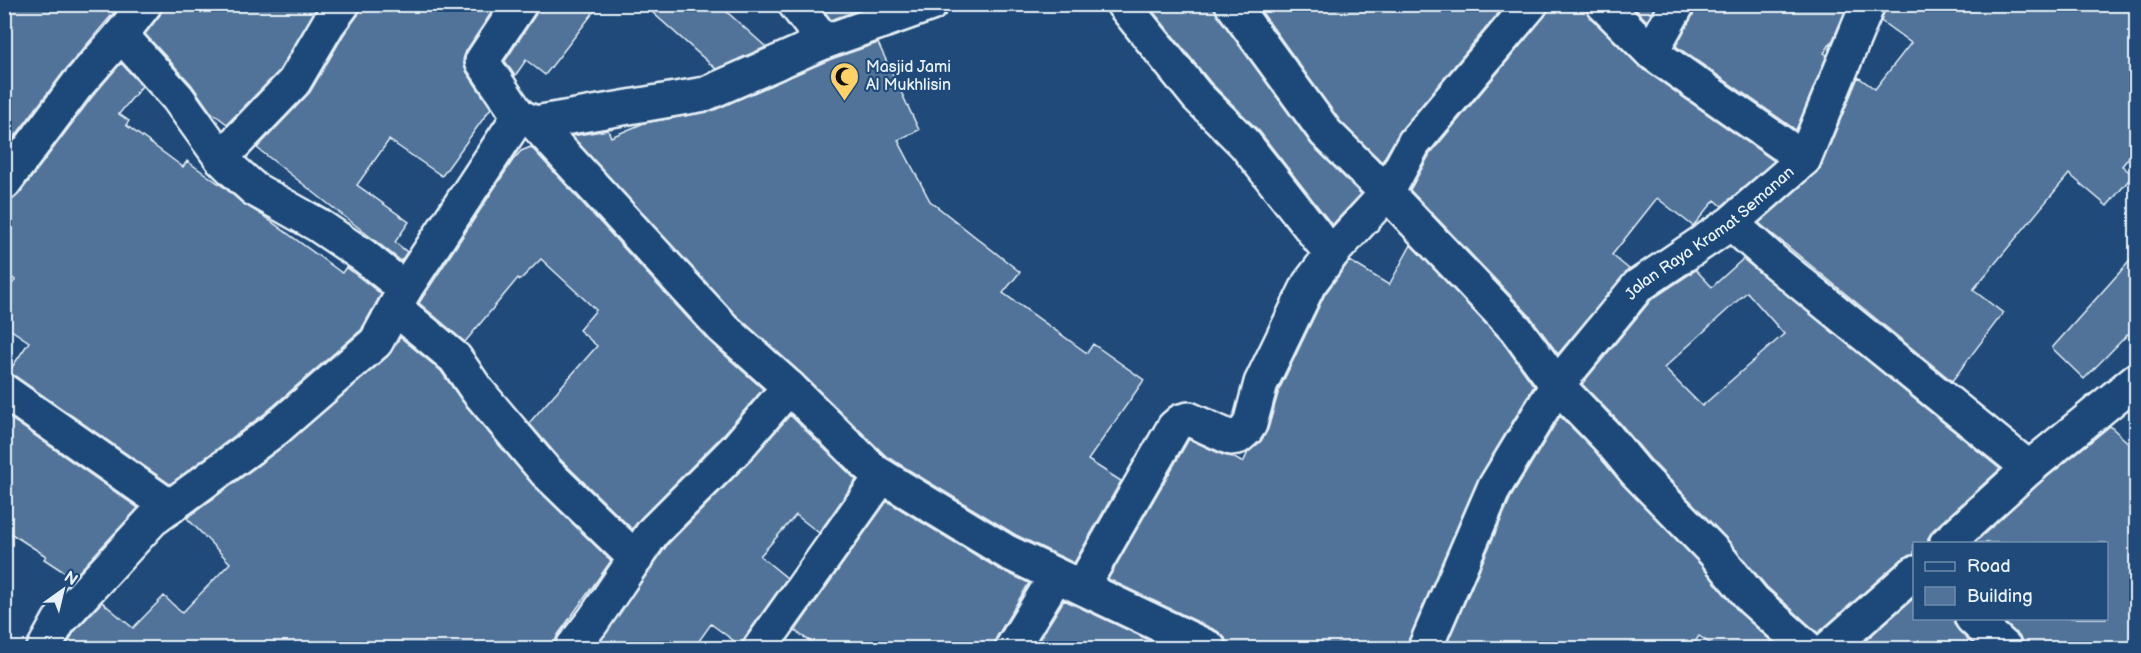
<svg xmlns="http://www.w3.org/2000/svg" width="2141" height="653" viewBox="0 0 2141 653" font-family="'Balsamiq Sans',sans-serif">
<rect width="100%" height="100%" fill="#1f4a7a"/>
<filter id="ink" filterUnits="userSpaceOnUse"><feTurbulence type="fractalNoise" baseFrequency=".0167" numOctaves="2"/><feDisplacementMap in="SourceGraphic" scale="12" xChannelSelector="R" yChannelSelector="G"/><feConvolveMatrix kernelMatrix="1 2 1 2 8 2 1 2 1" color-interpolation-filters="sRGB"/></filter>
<g filter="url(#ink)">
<path fill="#517399" stroke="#e8f1f8" stroke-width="1.5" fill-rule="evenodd" d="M 4,4 L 121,4 L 62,74 L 4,151 Z
M 163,4 L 319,4 L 279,71 L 227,124 L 210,111 L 191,84 L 145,34 L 160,15 Z
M 361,4 L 497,4 L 466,51 L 463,60 L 466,71 L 491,108 L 442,176 L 389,140 L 357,185 L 409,222 L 395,242 L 407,252 L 401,261 L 257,148 L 310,92 L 344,34 L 358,15 Z
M 539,4 L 600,4 L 545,75 L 526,60 L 515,76 L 505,61 L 536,14 Z
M 643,4 L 718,4 L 766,47 L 716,69 Z
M 819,4 L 860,4 L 862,9 L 831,20 Z
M 1147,4 L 1214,4 L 1217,15 L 1311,144 L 1361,194 L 1332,225 L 1260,132 L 1211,83 Z
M 1256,4 L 1506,4 L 1400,131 L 1382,162 L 1340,121 Z
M 1549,4 L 1585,4 L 1590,17 L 1640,67 L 1774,161 L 1722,206 L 1715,200 L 1693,226 L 1657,198 L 1612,255 L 1629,269 L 1558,354 L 1530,316 L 1410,190 L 1430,154 L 1545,16 Z
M 1630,4 L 1656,4 L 1647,21 Z
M 1697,4 L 1848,4 L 1833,40 L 1824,53 L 1827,55 L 1796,130 L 1676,46 L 1694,13 Z
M 1886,4 L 2136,4 L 2136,148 L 2122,166 L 2133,175 L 2107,206 L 2069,174 L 1973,290 L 2003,313 L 1952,381 L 1759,223 L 1820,169 L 1858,77 L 1875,89 L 1911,43 L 1881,21 Z
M 878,43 L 919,130 L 898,140 L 930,201 L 1020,272 L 1003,293 L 1087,353 L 1093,344 L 1144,380 L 1088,460 L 1121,481 L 1074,563 L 1016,535 L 886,456 L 802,374 L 736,315 L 572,136 L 608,130 L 611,137 L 644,123 L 712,111 L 831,59 Z
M 121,63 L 142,86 L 119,114 L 129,121 L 126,125 L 183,167 L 187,161 L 225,188 L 242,203 L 262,215 L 342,273 L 346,267 L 381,294 L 361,330 L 264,414 L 170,484 L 15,376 L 8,373 L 29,342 L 4,325 L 4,296 L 15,280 L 4,272 L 4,201 L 12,200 L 19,194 L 92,97 Z
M 531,147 L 709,341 L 763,389 L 723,435 L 640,519 L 632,529 L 560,459 L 529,423 L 597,346 L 579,330 L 596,310 L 541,259 L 520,280 L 518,278 L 465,342 L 419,303 L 513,160 L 521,151 Z
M 1411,245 L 1502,341 L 1534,386 L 1477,481 L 1408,641 L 1407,648 L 1228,648 L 1225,638 L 1217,631 L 1108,579 L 1189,439 L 1223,455 L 1233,457 L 1243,463 L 1248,452 L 1261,441 L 1268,429 L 1279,390 L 1325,294 L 1347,264 L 1350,261 L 1389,285 Z
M 2136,254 L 2136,326 L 2084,379 L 2052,348 Z
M 1743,259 L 2000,469 L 1933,530 L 1928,538 L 1928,543 L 1914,543 L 1914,555 L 1902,559 L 1818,633 L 1767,587 L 1727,539 L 1650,459 L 1621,424 L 1582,384 L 1651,300 L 1696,270 L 1712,287 ZM 1747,292 L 1784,334 L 1702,406 L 1664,368 Z
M 400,337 L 441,371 L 462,401 L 532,484 L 611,561 L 557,636 L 554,648 L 65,648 L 74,632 L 102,602 L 133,628 L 164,596 L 182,613 L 230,563 L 187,518 L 288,443 L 388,356 Z
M 4,414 L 138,508 L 73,578 L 44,559 L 46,556 L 4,529 Z
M 790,415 L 856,480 L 819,533 L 796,515 L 760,556 L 787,578 L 745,637 L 741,646 L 711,624 L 694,648 L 595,648 L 668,544 L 750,461 Z
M 1560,416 L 1593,449 L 1623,485 L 1700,564 L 1739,612 L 1779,648 L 1717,648 L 1699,636 L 1691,648 L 1445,648 L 1511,497 Z
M 2110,426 L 2136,450 L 2136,648 L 2023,648 L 2023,642 L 2018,635 L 2000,618 L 2106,618 L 2106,543 L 1974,543 L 2041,482 Z
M 887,501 L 997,568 L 1029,583 L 996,638 L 993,648 L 820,648 L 795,631 Z
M 1914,598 L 1914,618 L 1954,618 L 1954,624 L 1959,631 L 1978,648 L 1857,648 Z
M 1064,600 L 1166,648 L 1034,648 Z"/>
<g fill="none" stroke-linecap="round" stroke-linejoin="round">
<defs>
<g id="minor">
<path d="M 145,4 L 121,35 L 177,97 L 221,158 L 234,171 L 254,189 L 318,225 L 364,256 L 405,289"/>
<path d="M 795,4 L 824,42"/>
<path d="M 1123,4 L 1197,96 L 1245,144 L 1321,241 L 1333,252"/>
<path d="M 1232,4 L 1326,133 L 1387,193 L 1516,329 L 1557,385 L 1607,437 L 1636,472 L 1714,552 L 1753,600 L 1807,648"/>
<path d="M 1603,4 L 1651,52 L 1804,159"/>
<path d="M 1651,52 L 1678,4"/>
<path d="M 519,116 L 482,61 L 520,4"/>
<path d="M 535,123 L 705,94 L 824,42 L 931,4"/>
<path d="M 221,158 L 294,82 L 328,24 L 343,4"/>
<path d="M 4,183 L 77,85 L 121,35"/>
<path d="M 1731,223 L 1775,262 L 2029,468"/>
<path d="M 395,308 L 455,358 L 476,389 L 546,472 L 636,559"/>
<path d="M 4,391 L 170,507"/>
<path d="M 1946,544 L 2029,468 L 2136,380"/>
<path d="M 1082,587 L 1174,427 L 1181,421 L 1189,419 L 1231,438 L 1238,437 L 1246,430 L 1250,424 L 1261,383 L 1309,284 L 1333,252 L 1387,193 L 1414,143 L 1531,4"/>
<path d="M 1972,618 L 2005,648"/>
<path d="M 44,648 L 59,621 L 152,520 L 276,429 L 376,342 L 405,289 L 519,116 L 535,123 L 723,328 L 789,387 L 874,471 L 1007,552 L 1209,648"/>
<path d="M 572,648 L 593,621 L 653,532 L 737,448 L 789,387"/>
<path d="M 760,648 L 882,476"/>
<path d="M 1012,648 L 1056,576"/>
<path id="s1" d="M 1425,648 L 1494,488 L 1557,385 L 1638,286 L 1731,223 L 1804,159 L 1868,4"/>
<path d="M 1829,648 L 1914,573"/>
</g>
</defs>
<use href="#minor" stroke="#e8f1f8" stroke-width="38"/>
<use href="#minor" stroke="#1f4a7a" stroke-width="33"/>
</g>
</g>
<defs>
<symbol id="mosque-pin" viewBox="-11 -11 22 30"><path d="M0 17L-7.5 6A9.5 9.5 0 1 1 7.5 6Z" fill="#ffd166" stroke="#1f4a7a"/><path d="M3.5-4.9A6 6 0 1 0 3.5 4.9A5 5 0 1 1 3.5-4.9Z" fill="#111"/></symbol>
</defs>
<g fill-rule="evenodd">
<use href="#mosque-pin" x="828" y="60" width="33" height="45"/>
</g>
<g text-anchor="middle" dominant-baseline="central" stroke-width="4.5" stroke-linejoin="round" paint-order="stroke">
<g font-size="16" fill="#e8f1f8" stroke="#1f4a7a" text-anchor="start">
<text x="866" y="67">Masjid Jami<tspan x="866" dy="18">Al Mukhlisin</tspan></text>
</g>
<g font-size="16" fill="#e8f1f8" stroke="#1f4a7a">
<text stroke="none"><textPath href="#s1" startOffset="512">Jalan Raya Kramat Semanan</textPath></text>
</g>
</g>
<rect width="2141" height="653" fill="none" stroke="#1f4a7a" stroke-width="24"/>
<rect x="12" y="12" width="2117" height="629" fill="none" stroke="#e8f1f8" stroke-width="2" filter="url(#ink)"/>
<rect x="1913" y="542" width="195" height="78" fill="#1f4a7a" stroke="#6f8dac" stroke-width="1.5"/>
<rect x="1925" y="562" width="30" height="9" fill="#1f4a7a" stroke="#6f8dac" stroke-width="1.5"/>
<text x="1967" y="572" font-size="18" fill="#e8f1f8">Road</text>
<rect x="1925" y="587" width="30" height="18" fill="#517399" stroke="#6f8dac" stroke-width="1.5"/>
<text x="1967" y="602" font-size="18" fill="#e8f1f8">Building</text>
<g transform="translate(63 590) rotate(34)" stroke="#1f4a7a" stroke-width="4.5" paint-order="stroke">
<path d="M0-4.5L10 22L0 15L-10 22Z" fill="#e8f1f8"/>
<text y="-9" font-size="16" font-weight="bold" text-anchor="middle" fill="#e8f1f8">N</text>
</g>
</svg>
